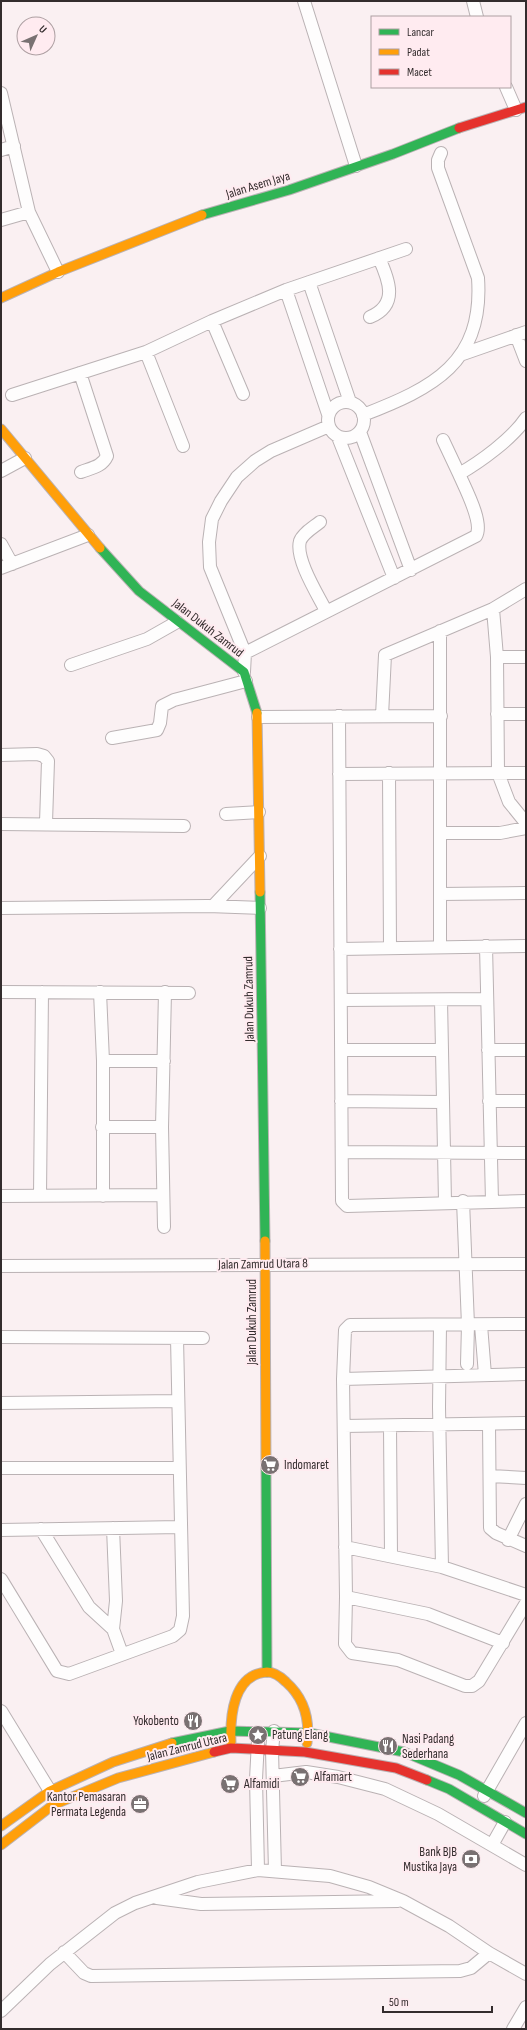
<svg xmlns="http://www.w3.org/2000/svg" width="527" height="2030" viewBox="0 0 527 2030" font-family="'Sofia Sans Condensed',sans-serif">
<rect width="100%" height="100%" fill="#faf0f2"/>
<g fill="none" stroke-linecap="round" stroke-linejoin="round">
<defs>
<path id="street" d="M 304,1 L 356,166
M 473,1 L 477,17
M 506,87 L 516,110
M 1,93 L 29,212
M 1,150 L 14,146
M 1,220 L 29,212 L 58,272
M 309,282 L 350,402
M 286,290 L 328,414
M 370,317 C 399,305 389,280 379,258
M 212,321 L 243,394
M 516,335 L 526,361
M 146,352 L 183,446
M 463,354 L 526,332
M 80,373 L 107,456 C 102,467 91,468 81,472
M 12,395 L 146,352 L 212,321 L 286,290 L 406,249
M328 420a18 18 0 1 1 36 0a18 18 0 1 1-36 0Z
M 363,415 C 433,388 484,363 478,278 L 438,168 L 438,160 L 441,153
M 360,432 L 411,570
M 338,437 L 394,578
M 443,440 L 459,474
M 1,471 L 25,458
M 320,522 C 314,527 303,533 300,541 C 295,559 318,595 326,611
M 1,544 L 12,564
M 1,568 L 88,535
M 493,609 L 497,657 L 498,773 L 509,802 L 526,823
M 245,653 L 476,536 C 484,523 465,488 459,474 C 480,462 512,439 526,418
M 497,657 L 526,657
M 71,665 L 147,639 L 177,622
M 244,672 L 245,653 L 210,567 L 209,542 L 212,519 L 221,501 L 237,477 L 255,461 L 271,451 L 329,426
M 497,714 L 526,714
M 339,716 L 342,1201 L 347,1206 L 526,1201
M 382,716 L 385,655 L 493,609 L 526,589
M 258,717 L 441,716
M 112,738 L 157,730 L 160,723 L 162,706 L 174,700 L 246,681
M 1,755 L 37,754 L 44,756 L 48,761 L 46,823
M 389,773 L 390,948
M 339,774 L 526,773
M 226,814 L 259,812
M 1,824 L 184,826
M 440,833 L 500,833 L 526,828
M 440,894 L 526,893
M 213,906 L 260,856
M 1,908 L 208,906 L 260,908
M 486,946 L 492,1201
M 440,947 L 440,631
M 340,949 L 526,946
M 1,992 L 189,993
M 100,992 L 103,1061 L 103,1196
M 341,1000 L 487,999
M 441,1000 L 445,1202
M 341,1050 L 442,1050
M 488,1050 L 526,1050
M 103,1061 L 164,1061
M 341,1101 L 442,1102
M 489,1101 L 526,1101
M 102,1127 L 162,1127
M 343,1152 L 526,1153
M 1,1196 L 163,1195
M 40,1196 L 42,992
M 463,1201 L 468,1325 L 467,1364
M 164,1227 L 162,1127 L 165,992
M 1,1266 L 526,1264
M 526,1324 L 350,1325 L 345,1330 L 343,1379 L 346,1597 L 345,1644 L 352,1653 L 398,1660 L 465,1686 L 472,1686 L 479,1681 L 526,1603
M 440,1325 L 439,1407 L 442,1567
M 481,1325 L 485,1375
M 1,1337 L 203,1338
M 343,1379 L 526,1374
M 1,1403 L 178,1401
M 489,1424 L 490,1528 L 496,1533 L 526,1546
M 344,1426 L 526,1423
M 390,1426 L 391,1556
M 1,1468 L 179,1468
M 490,1476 L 526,1478
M 41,1529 L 89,1607 L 113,1629 L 116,1601 L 113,1528
M 1,1530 L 180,1527
M 508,1540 L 526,1504
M 345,1547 L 442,1567 L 526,1595
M 1,1579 L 57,1671 L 69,1674 L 173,1636 L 180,1630 L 183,1616 L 177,1338
M 346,1597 L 428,1614 L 503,1643
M 113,1629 L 122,1654
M 1,1711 L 50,1791
M 274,1731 L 272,1750 L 275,1871
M 273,1776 L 306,1772 L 338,1777 L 385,1789 L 438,1814 L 526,1865
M 484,1796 L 526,1723
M 492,1845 L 505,1822
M 258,1870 L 256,1779 L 258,1741
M 157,1898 L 201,1904 L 398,1901
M 64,1952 L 84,1973 L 91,1976 L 460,1971 L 471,1968 L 489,1953
M 1,2011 L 50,1964 L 115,1913 L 135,1903 L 198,1882 L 258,1870 L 330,1876 L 369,1887 L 403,1901 L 449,1926 L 489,1953 L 526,1974
M 513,2029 L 526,2007"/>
<path id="fast" d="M 202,215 L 289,190 L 393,154 L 459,128
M 100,548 L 139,591 L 244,672 L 257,713
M 260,892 L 265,1241
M 266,1468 L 267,1672
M 172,1743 L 230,1731 L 309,1733 L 404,1752 L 459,1775 L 526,1813
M 427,1780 L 449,1789 L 526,1834"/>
<path id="slow" d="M 1,298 L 58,272 L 202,215
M 1,429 L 100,548
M 257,713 L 260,892
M 265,1241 L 266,1468
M 231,1742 C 230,1717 233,1674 267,1672 C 274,1672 281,1677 286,1682 C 304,1698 310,1719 307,1743
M 1,1826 L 50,1791 L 113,1762 L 172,1743
M 1,1845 L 53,1805 L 118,1778 L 214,1752"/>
<path id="jam" d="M 459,128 L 526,107
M 214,1752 L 231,1748 L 305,1752 L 396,1768 L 427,1780"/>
</defs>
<use href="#street" stroke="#bab2b4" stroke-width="14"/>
<use href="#fast" stroke="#bab2b4" stroke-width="11"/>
<use href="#slow" stroke="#bab2b4" stroke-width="11"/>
<use href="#jam" stroke="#bab2b4" stroke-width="11"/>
<use href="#street" stroke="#fefdfd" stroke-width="12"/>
<use href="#fast" stroke="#30b455" stroke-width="9"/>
<use href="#slow" stroke="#ff9f0a" stroke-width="9"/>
<use href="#jam" stroke="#e5322d" stroke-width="9"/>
</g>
<defs>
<symbol id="supermarket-disc" viewBox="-11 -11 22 22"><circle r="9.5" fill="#797172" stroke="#ffebf0"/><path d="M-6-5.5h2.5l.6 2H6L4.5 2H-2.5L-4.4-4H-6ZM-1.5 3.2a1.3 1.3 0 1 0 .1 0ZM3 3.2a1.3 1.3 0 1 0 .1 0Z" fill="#fff"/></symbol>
<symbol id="restaurant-disc" viewBox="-11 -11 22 22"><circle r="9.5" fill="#797172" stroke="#ffebf0"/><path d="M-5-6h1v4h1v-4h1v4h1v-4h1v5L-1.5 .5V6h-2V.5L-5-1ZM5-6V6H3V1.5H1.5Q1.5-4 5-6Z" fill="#fff"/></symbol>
<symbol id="sight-disc" viewBox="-11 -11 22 22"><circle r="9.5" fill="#797172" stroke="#ffebf0"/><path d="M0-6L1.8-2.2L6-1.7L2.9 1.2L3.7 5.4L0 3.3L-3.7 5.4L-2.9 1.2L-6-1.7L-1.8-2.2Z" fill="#fff"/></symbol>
<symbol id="office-disc" viewBox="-11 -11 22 22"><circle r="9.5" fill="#797172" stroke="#ffebf0"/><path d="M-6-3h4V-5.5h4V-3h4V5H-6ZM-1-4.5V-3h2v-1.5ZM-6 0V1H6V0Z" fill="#fff"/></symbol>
<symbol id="bank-disc" viewBox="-11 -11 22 22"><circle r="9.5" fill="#797172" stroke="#ffebf0"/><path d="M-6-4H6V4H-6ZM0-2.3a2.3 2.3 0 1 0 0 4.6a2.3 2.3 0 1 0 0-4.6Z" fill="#fff"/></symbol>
</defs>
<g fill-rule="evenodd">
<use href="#supermarket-disc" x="259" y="1454" width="22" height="22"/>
<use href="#restaurant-disc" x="182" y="1710" width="22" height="22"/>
<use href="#sight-disc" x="247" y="1724" width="22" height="22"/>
<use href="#restaurant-disc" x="377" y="1735" width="22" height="22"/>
<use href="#supermarket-disc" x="289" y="1766" width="22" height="22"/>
<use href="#supermarket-disc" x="219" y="1773" width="22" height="22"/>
<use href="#office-disc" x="129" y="1793" width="22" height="22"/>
<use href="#bank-disc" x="460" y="1848" width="22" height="22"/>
</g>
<g text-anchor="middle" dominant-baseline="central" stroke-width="4" stroke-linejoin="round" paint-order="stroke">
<g font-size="13" fill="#332c2d" stroke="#ffebf0">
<text transform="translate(258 185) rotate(-17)">Jalan Asem Jaya</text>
<text transform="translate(208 628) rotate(38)">Jalan Dukuh Zamrud</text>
<text transform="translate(249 999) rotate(-91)">Jalan Dukuh Zamrud</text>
<text transform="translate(263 1264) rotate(-1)">Jalan Zamrud Utara 8</text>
<text transform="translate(252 1322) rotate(-90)">Jalan Dukuh Zamrud</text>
<text transform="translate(187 1747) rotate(-14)">Jalan Zamrud Utara</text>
</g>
<g font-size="13" fill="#332c2d" stroke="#ffebf0" text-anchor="start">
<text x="284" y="1465">Indomaret</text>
<text x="179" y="1721" text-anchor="end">Yokobento</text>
<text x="272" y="1735">Patung Elang</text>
<text x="402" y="1739">Nasi Padang<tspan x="402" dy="15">Sederhana</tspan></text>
<text x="314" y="1777">Alfamart</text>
<text x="244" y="1784">Alfamidi</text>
<text x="126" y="1797" text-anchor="end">Kantor Pemasaran<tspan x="126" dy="15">Permata Legenda</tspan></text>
<text x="457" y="1852" text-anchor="end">Bank BJB<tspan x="457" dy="15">Mustika Jaya</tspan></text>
</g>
</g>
<rect width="527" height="2030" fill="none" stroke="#332c2d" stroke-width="4"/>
<rect x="371" y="16" width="140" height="72" fill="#ffebf0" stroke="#ad9fa2"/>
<rect x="379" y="29" width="20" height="6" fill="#30b455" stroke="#ad9fa2"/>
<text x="407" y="36" font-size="12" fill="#332c2d">Lancar</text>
<rect x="379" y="49" width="20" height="6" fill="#ff9f0a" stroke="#ad9fa2"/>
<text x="407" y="56" font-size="12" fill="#332c2d">Padat</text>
<rect x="379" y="69" width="20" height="6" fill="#e5322d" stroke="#ad9fa2"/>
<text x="407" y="76" font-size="12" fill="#332c2d">Macet</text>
<g transform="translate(36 36) rotate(45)"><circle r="19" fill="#ffebf0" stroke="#ad9fa2"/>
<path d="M0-3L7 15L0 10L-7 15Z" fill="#797172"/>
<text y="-6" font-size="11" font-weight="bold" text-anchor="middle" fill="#332c2d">U</text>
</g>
<path d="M383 2006v6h109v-6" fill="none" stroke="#332c2d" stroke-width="2"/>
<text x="389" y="2006" font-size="12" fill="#332c2d" stroke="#ffebf0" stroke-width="3" paint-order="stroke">50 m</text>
</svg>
